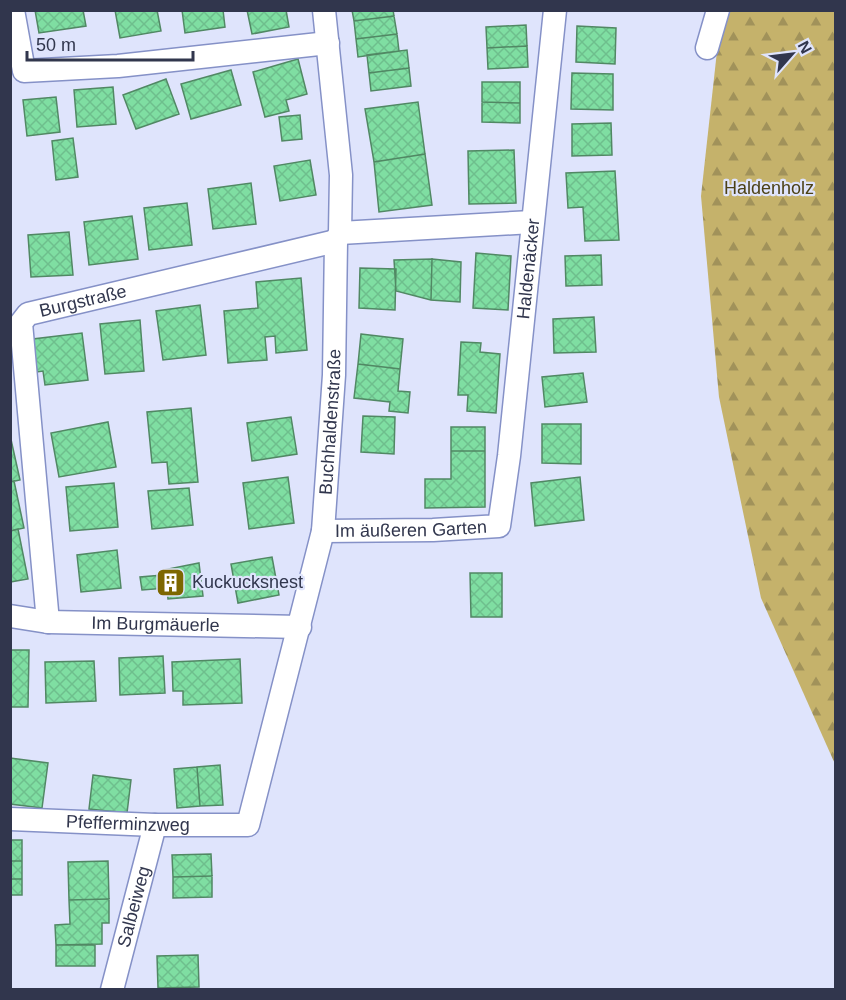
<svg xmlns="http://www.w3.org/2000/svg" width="846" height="1000" viewBox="0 0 846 1000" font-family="Helvetica,sans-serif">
<defs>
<pattern id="forest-firs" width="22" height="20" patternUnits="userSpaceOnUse" patternTransform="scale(1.5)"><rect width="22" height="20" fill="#c5b26b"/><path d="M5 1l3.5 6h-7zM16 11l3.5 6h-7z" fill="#a1925a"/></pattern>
<pattern id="building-cross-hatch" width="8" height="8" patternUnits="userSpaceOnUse" patternTransform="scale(1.5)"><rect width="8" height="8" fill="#7fdea2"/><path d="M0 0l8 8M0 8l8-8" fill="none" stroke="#6ebf8d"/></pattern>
</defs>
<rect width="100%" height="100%" fill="#dfe4fc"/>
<path fill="url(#forest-firs)" d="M 728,11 L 835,11 L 835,764 L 761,598 L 719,397 L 701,196 L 718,42 Z"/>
<path fill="url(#building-cross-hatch)" stroke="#518864" stroke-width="1.5" d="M 35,10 L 83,10 L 86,26 L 39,33 Z
M 115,10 L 157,10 L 161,31 L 120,38 Z
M 182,10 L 223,10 L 225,27 L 185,33 Z
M 247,10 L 286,10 L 289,27 L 252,34 Z
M 352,10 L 393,10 L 394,16 L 354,21 Z
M 394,16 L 397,34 L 356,39 L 354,21 Z
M 526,25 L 527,46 L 487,48 L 486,27 Z
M 577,26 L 616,28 L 615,64 L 576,62 Z
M 397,34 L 399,51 L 358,57 L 356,39 Z
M 527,46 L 528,67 L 488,69 L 487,48 Z
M 407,50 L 409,68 L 369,73 L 367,55 Z
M 298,59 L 307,94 L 286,100 L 289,111 L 265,117 L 253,72 Z
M 409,68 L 411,86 L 371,91 L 369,73 Z
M 231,70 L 241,105 L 191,119 L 181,84 Z
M 572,73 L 613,74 L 613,110 L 571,109 Z
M 166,79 L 179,114 L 136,129 L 123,95 Z
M 482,82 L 520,82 L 520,103 L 482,102 Z
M 113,87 L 116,124 L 77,127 L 74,90 Z
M 56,97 L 60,132 L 27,136 L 23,100 Z
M 418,102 L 425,154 L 374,162 L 365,109 Z
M 482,102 L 520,103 L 520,123 L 482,122 Z
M 300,115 L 302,139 L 282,141 L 279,117 Z
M 611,123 L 612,155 L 572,156 L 572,124 Z
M 73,138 L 78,177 L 56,180 L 52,141 Z
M 514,150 L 516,203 L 469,204 L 468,151 Z
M 425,154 L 432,205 L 379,212 L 374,162 Z
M 310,160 L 316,195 L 280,201 L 274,166 Z
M 615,171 L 619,240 L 585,241 L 583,207 L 568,208 L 566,173 Z
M 251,183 L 256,224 L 213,229 L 208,189 Z
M 187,203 L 192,245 L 149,250 L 144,208 Z
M 132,216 L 138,259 L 89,265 L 84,222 Z
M 69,232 L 73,275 L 31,277 L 28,235 Z
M 476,253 L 511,256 L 508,310 L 473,308 Z
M 601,255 L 602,285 L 566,286 L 565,256 Z
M 432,259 L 431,300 L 396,291 L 394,260 Z
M 432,259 L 461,262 L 460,302 L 431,300 Z
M 360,268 L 396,269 L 395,310 L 359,308 Z
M 301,278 L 307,350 L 276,353 L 275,336 L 265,337 L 267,360 L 228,363 L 224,311 L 258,308 L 256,282 Z
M 200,305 L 206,355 L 163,360 L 156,311 Z
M 594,317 L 596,352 L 554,353 L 553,319 Z
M 140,320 L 144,371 L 105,374 L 100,324 Z
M 82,333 L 88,380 L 45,385 L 43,371 L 37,372 L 33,339 Z
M 361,334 L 403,339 L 400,369 L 358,364 Z
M 461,342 L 481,343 L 480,352 L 500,354 L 496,413 L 467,411 L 468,395 L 458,395 Z
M 358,364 L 400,369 L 398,391 L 410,392 L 408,413 L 389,411 L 390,402 L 354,398 Z
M 583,373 L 587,402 L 545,407 L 542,377 Z
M 191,408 L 198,482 L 169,484 L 167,462 L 152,463 L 147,412 Z
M 363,416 L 395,417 L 394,454 L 361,452 Z
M 291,417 L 297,454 L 252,461 L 247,423 Z
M 108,422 L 116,467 L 59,477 L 51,433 Z
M 542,424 L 581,424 L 581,464 L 542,463 Z
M 451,427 L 485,427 L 485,451 L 451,451 Z
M 10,435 L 20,480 L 10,482 Z
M 451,451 L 485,451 L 485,507 L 425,508 L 425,479 L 451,479 Z
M 288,477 L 294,523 L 249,529 L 243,483 Z
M 580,477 L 584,520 L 535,526 L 531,483 Z
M 14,481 L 24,528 L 10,531 L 10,482 Z
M 114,483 L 118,527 L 70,531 L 66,487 Z
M 189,488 L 193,525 L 152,529 L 148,491 Z
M 18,529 L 28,579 L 10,582 L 10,531 Z
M 117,550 L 121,588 L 81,592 L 77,555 Z
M 272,557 L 279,595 L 238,603 L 231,564 Z
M 199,563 L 203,596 L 168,599 L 167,588 L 142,590 L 140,577 L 163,575 L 163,570 Z
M 470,573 L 502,573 L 502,617 L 471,617 Z
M 10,650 L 29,650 L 28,707 L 10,707 Z
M 163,656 L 165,693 L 120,695 L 119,658 Z
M 240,659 L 242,703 L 183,705 L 183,691 L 173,691 L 172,662 Z
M 94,661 L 96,701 L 46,703 L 45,662 Z
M 10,758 L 48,763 L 42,808 L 10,804 Z
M 220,765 L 223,805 L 200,806 L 197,767 Z
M 197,767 L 200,806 L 177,808 L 174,769 Z
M 93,775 L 131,780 L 127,813 L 89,809 Z
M 10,840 L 22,840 L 22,861 L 10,861 Z
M 211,854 L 212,876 L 173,877 L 172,855 Z
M 10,861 L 22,861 L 22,879 L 10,879 Z
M 108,861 L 109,899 L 69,900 L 68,862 Z
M 212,876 L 212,897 L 173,898 L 173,877 Z
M 10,879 L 22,879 L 22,895 L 10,895 Z
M 109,899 L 109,923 L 102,923 L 102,944 L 56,945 L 55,925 L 70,924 L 69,900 Z
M 56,945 L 95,945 L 95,966 L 56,966 Z
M 198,955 L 199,987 L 158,988 L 157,956 Z"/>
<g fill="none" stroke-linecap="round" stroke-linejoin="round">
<defs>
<g id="street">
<path d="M 13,10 L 24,71 L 118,66 L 328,43"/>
<path d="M 707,48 L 718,10"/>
<path d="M 340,233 L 532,222"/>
<path id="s1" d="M 323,531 L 433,530 L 499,526 L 509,456 L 555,10"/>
<path id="s2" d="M 10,616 L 48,622 L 300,627"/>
<path id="s3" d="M 48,622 L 21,323 L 28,314 L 336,241"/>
<path id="s4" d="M 10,819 L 155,825 L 248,825 L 323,531 L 334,375 L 336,241 L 340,233 L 341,175 L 324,10"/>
<path id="s5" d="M 112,990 L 155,825"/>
</g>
</defs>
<use href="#street" stroke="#8591c7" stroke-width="25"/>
<use href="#street" stroke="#fff" stroke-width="22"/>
</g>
<defs>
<symbol id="building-square" viewBox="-11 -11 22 22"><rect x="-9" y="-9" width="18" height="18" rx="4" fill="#7d6700" stroke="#dfe4fc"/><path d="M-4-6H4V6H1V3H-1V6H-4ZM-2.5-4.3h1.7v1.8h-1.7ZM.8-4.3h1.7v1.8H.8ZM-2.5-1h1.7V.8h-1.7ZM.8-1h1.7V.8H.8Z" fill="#fff"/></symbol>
</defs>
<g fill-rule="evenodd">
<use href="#building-square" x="154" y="566" width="33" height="33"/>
</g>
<g text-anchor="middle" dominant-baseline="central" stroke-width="4.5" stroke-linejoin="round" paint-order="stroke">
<g font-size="18" fill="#4c4116" stroke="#dfe4fc">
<text x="769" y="188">Haldenholz</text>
</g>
<g font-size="18" fill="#31364d" stroke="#dfe4fc">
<text stroke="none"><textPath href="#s1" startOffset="435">Haldenäcker</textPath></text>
<text stroke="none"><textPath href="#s3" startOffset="368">Burgstraße</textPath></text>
<text stroke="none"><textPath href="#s4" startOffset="651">Buchhaldenstraße</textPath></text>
<text stroke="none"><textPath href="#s1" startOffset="88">Im äußeren Garten</textPath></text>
<text stroke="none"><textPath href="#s2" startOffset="146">Im Burgmäuerle</textPath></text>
<text stroke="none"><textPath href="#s4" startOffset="118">Pfefferminzweg</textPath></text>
<text stroke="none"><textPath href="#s5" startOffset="86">Salbeiweg</textPath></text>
</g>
<g font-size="18" fill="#31364d" stroke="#dfe4fc" text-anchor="start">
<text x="192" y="582">Kuckucksnest</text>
</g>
</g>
<rect width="846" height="1000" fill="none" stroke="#31364d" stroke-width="24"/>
<g transform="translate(792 54) rotate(62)" stroke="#dfe4fc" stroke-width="4.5" paint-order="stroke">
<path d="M0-4.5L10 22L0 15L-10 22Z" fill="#31364d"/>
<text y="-9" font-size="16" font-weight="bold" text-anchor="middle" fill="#31364d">N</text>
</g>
<path d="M27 51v9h166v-9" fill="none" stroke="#31364d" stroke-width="3"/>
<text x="36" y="51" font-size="18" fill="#31364d" stroke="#dfe4fc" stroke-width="4.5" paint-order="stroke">50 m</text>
</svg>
